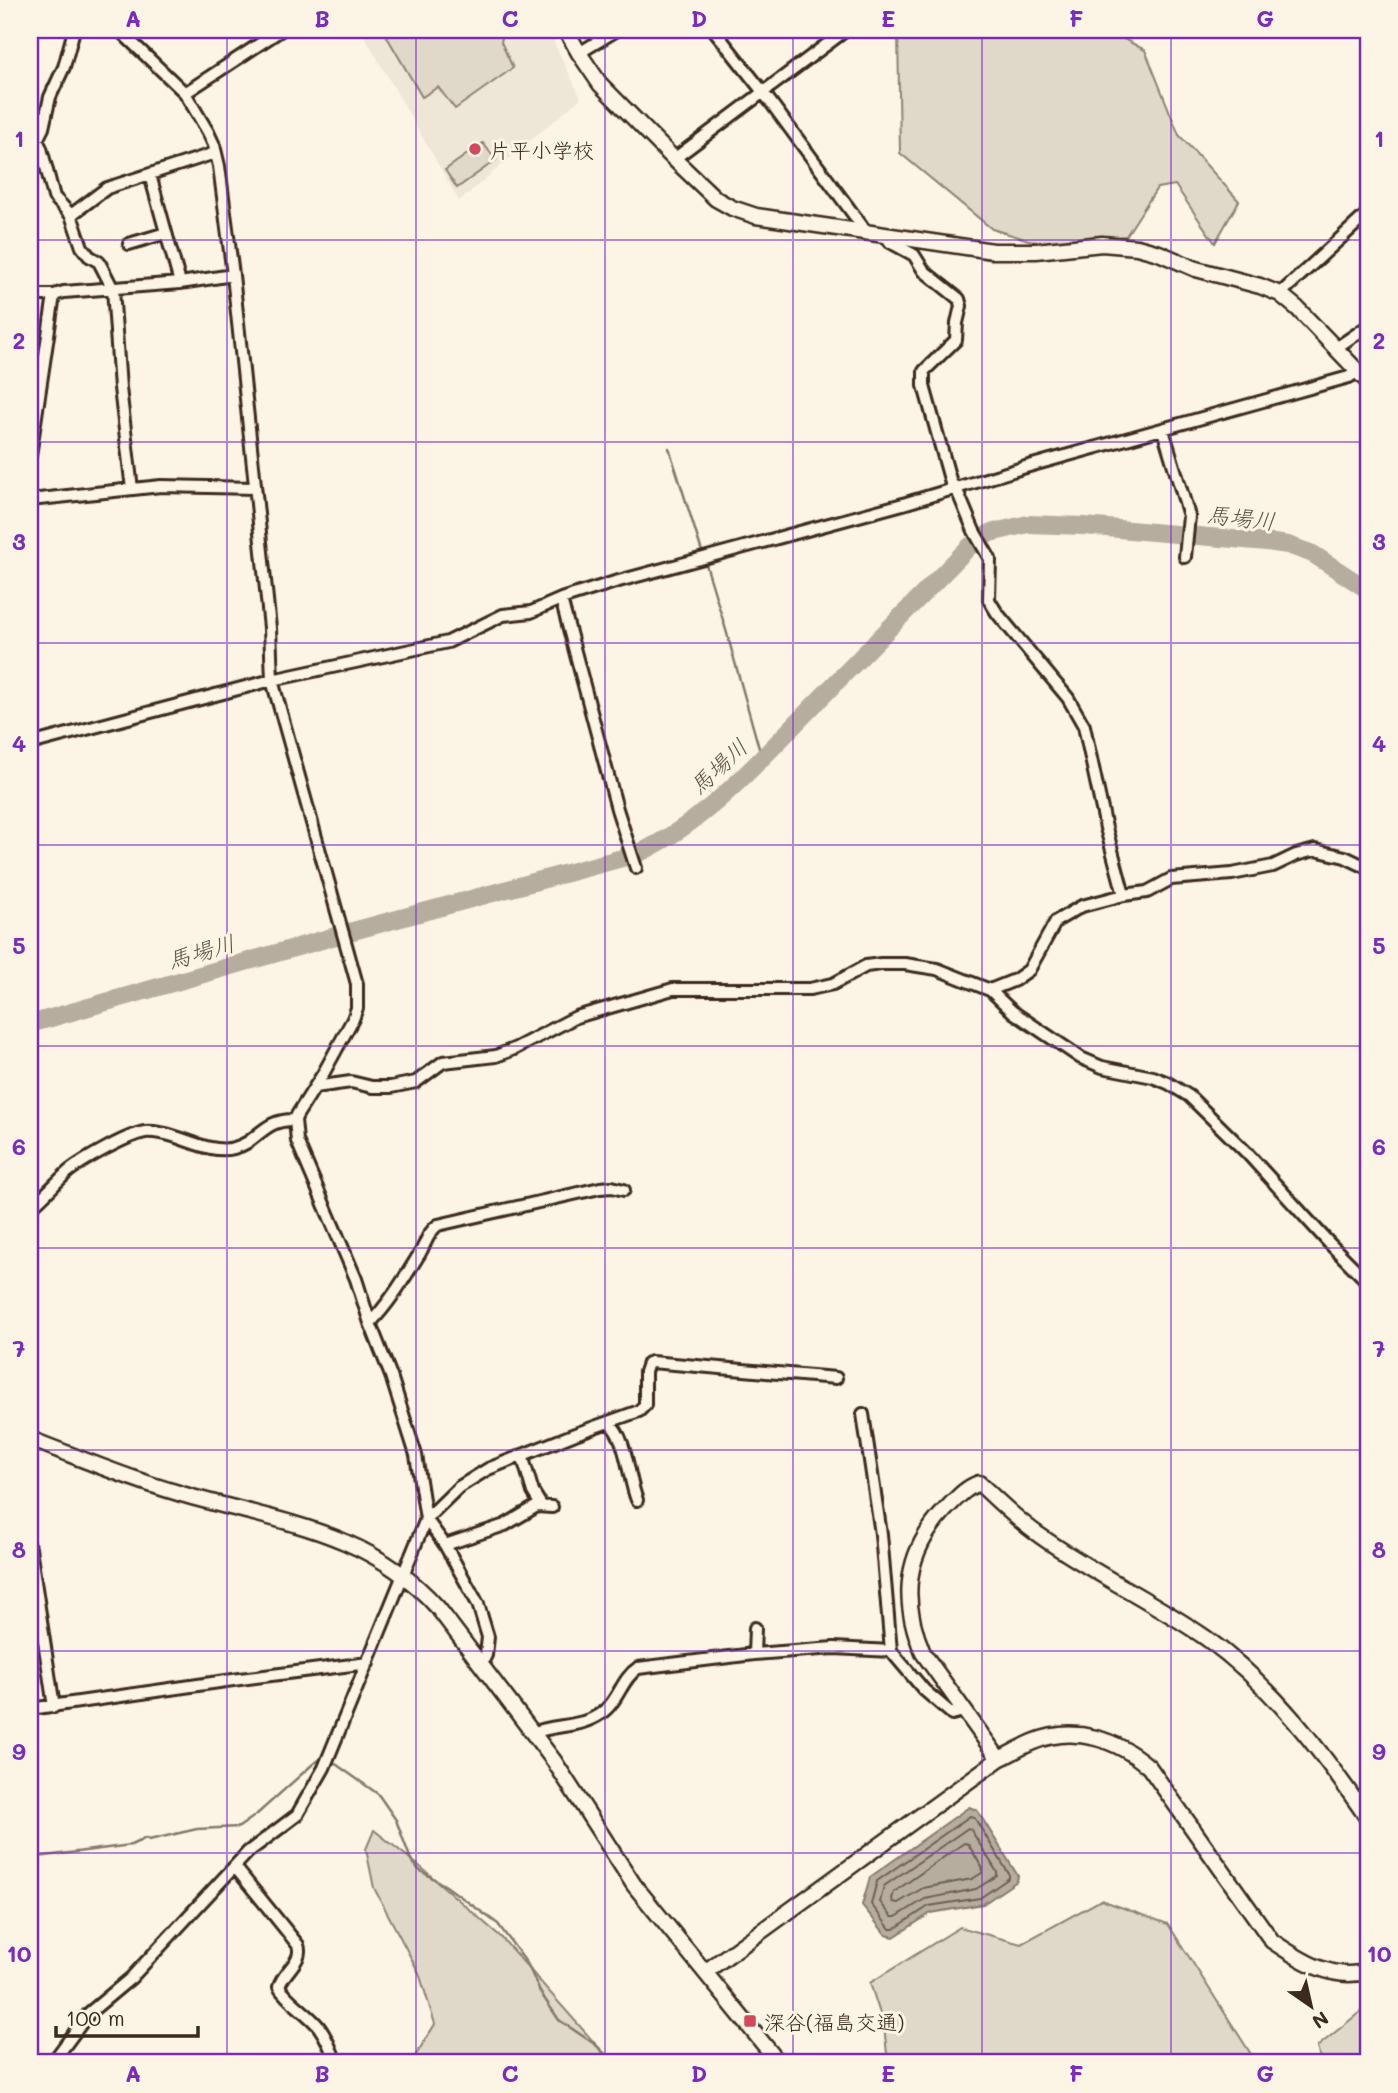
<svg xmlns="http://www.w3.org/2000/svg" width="1398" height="2093" viewBox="0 0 1398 2093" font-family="Mali,'Klee One',sans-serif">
<rect width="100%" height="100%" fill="#fcf5e5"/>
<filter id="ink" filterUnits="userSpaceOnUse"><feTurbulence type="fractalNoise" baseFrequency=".0143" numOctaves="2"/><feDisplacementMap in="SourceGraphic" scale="14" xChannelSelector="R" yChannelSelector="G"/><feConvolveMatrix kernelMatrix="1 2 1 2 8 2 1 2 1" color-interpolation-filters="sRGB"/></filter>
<g filter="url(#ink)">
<path fill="#eee6d6" d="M 361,30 L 548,30 L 581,98 L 459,201 Z"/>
<path fill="#e0d8c8" stroke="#8e8173" stroke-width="2" d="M 383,30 L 504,30 L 501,42 L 513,68 L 455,109 L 438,87 L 422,97 Z
M 898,30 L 1107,30 L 1145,50 L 1179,135 L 1239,201 L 1215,243 L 1175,185 L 1157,188 L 1126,236 L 1042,244 L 992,229 L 900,153 Z
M 483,143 L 496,160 L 457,188 L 445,170 Z
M 374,1830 L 423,1869 L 501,1937 L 607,2057 L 610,2063 L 411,2063 L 435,2024 L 419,1973 L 374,1888 L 366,1849 Z
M 1101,1900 L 1168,1924 L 1256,2062 L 1260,2063 L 888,2063 L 884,2026 L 870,1983 L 960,1927 L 1021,1944 Z
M 1360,2012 L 1368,2014 L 1368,2063 L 1321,2063 L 1317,2047 Z"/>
<path fill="#b7ad9e" stroke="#85796b" stroke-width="2" d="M 969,1807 L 977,1810 L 1018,1876 L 1017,1881 L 983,1904 L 931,1913 L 894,1937 L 886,1935 L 862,1905 L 870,1877 Z"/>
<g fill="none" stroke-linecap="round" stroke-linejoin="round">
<path stroke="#6d5e51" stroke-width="2" d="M 970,1816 L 974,1817 L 1009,1874 L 1009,1878 L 980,1898 L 929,1906 L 894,1929 L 890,1929 L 871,1904 L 877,1881 Z
M 968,1828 L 971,1830 L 997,1872 L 997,1876 L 976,1889 L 925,1899 L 896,1917 L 892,1917 L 880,1902 L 884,1886 Z
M 964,1843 L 968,1844 L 983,1869 L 982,1873 L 972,1879 L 923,1888 L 898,1903 L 893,1902 L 892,1899 L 894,1892 Z"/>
<path stroke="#85796b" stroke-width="2.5" d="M 669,448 L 703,555
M 705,561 L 726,630 L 762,759
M 330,1760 L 378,1794 L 396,1820 L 411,1860 L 419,1870 L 446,1886 L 498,1924 L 528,1965 L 540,1992 L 559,2020 L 596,2045 L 614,2063
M 30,1858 L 131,1845 L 146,1838 L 149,1840 L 197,1829 L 239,1827 L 256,1815 L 313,1764 L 324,1757"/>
<path stroke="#b7ad9e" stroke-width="18" d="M 30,1024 L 353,931 L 637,854 C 706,822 756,764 808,711 C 862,656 916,601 970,546 L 990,533 L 1028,524 L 1084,526 L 1267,542 L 1288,545 L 1313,554 L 1368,590"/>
<defs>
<path id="street" d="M 74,30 L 64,67 L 50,97 L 43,128 L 37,140 L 41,148 L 54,197 L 71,215 L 82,247 L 89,256 L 99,262 L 113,289 L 120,388 L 132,489
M 119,30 L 185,93 L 208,132 L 214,145 L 219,166 L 233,275 L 270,628 L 272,680 L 357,984 L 357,1008 L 353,1019 L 323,1074 L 297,1115 L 295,1120 L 297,1141 L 356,1279 L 370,1323 L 391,1376 L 416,1455 L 426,1519 L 445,1545 L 478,1604 L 488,1637 L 486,1655 L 481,1665
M 714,30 L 763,92 L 862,226 L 865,234
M 579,53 L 617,30
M 185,93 L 281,30
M 674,159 L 846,30
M 150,175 L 180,283
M 71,215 L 107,188 L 215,153
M 886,236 L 890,242 L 914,255 L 924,271 L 959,299 L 961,306 L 957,323 L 956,340 L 924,371 L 924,386 L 951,483 L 956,488 L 974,531 L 990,559 L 989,600 L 997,613 L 1068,698 L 1084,726 L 1106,828 L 1124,895
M 129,244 L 166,233
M 1280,294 L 1368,213
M 30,295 L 54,295
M 1336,348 L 1368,326
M 1163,430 L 1189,516 L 1185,557
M 30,456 L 54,295 L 64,292 L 180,283 L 233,275
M 30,500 L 161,486 L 255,488
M 561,599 L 617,809 L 636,868
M 30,744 L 272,680 L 448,642 L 503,615 L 531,612 L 561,599 L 615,582 L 903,504 L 1029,466 L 1349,377 L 1358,371
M 990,990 L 1013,1012 L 1081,1058 L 1102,1067 L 1153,1077 L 1168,1083 L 1189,1096 L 1247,1153 L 1329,1243 L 1368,1282
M 315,1087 L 351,1082 L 372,1087 L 391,1087 L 416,1082 L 443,1062 L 496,1056 L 514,1049 L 576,1017 L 673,989 L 810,989 L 833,984 L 866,966 L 881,964 L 905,964 L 937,969 L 990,990 L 1015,980 L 1029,970 L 1056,921 L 1082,906 L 1124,895 L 1147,892 L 1171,879 L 1232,874 L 1273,866 L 1296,855 L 1315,850 L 1345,857 L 1368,868
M 30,1208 C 44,1197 55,1183 69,1171 C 83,1160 127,1135 145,1132 C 152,1131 159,1133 166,1134 C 187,1139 212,1154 234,1148 C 259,1142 262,1119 295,1120
M 370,1323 C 390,1303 405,1277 420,1253 C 426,1243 428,1232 438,1225 L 600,1188 L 612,1187 L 624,1190
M 863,1414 L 881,1534 L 891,1651
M 609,1423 C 627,1437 628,1478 637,1500
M 522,1455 L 533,1492 L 541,1505
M 445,1545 L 505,1525 L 537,1506 L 552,1507
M 30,1548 L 54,1707
M 754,1654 L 755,1628
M 30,1709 L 240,1679 L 368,1663
M 533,1733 C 555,1724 580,1728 600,1714 C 618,1703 621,1679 638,1668 L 754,1654 L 834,1648 L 891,1651 L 924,1690 L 952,1714 L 963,1711
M 235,1867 L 298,1945 C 304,1961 283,1971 279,1987 C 289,2003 307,2012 319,2027 C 327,2038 332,2051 336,2063
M 52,2063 L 89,2013 L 131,1978 L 248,1852 L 297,1815 L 324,1768 L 426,1519 L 459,1487 L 488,1469 L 575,1434 L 639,1411 L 645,1405 L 645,1372 L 648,1363 L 651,1362 L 836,1378"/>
<path id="secondary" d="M 566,30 L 579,53 L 600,84 L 674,159 L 716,199 L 732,208 L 756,216 L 993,251 L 1036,251 L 1102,244 L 1137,247 L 1159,253 L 1196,269 L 1260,286 L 1280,294 L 1297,308 L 1368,382
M 30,1439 C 77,1457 126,1478 175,1492 C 270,1521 368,1528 438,1608 L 554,1761 L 634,1885 L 779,2063
M 999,1759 L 923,1653 C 900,1599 905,1552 946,1509 C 957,1498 965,1488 979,1483 C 998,1501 1017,1520 1039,1535 C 1092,1573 1153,1601 1206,1638 C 1272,1685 1323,1753 1368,1819
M 705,1972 L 999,1759 C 1010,1754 1021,1747 1033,1742 C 1074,1725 1117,1739 1149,1767 L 1272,1941 C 1300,1960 1333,1982 1368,1971"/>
</defs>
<use href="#street" stroke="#3b2a1e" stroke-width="16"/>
<use href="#secondary" stroke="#3b2a1e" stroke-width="19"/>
<use href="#street" stroke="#fcf5e5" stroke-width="10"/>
<use href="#secondary" stroke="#fcf5e5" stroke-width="14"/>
</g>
</g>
<path fill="none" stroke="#7b2cbf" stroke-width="2" stroke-opacity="0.55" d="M 227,30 L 227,2063M 416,30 L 416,2063M 605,30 L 605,2063M 793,30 L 793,2063M 982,30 L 982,2063M 1171,30 L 1171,2063M 30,240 L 1368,240M 30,442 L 1368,442M 30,643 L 1368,643M 30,845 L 1368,845M 30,1046 L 1368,1046M 30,1248 L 1368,1248M 30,1450 L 1368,1450M 30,1651 L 1368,1651M 30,1853 L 1368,1853"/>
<g fill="#d1495b" stroke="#fcf5e5" stroke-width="2.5">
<circle cx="475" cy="149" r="7"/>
<rect x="743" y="2014" width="14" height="14" rx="3.5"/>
</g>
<g text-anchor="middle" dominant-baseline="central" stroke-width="6" stroke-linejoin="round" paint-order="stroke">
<g font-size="21" fill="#3b2a1e" stroke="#fcf5e5" text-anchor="start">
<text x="489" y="149">片平小学校</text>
<text x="764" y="2021">深谷(福島交通)</text>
</g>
<g font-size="23" font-style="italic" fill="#605144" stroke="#fcf5e5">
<text transform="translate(1241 517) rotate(6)">馬場川</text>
<text transform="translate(718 766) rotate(-43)">馬場川</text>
<text transform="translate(201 951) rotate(-16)">馬場川</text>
</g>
</g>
<rect width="1398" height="2093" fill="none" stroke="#fcf5e5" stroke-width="77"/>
<g transform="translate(1311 2006) rotate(146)" stroke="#fcf5e5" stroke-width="5" paint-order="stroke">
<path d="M0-5L12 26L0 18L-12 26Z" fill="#3b2a1e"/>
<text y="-10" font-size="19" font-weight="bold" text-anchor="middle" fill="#3b2a1e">N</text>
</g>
<path d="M56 2026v10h142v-10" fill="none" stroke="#3b2a1e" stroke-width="3.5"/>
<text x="66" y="2026" font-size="21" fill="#3b2a1e" stroke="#fcf5e5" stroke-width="5" paint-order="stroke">100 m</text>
<rect x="38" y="38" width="1322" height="2016" fill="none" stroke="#7b2cbf" stroke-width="2.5"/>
<g font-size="23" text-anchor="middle" font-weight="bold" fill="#7b2cbf">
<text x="133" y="27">A</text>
<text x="322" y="27">B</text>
<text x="510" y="27">C</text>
<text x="699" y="27">D</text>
<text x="888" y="27">E</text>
<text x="1076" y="27">F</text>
<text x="1265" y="27">G</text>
<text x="19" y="147">1</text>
<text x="1379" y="147">1</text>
<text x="19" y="349">2</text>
<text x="1379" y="349">2</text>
<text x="19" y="550">3</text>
<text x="1379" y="550">3</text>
<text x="19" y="752">4</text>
<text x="1379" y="752">4</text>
<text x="19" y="954">5</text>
<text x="1379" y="954">5</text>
<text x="19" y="1155">6</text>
<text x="1379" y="1155">6</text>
<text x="19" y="1357">7</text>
<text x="1379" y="1357">7</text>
<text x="19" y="1558">8</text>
<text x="1379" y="1558">8</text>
<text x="19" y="1760">9</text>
<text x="1379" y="1760">9</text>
<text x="19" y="1962">10</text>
<text x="1379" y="1962">10</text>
<text x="133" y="2082">A</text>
<text x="322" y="2082">B</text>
<text x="510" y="2082">C</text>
<text x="699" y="2082">D</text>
<text x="888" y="2082">E</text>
<text x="1076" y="2082">F</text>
<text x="1265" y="2082">G</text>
</g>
</svg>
